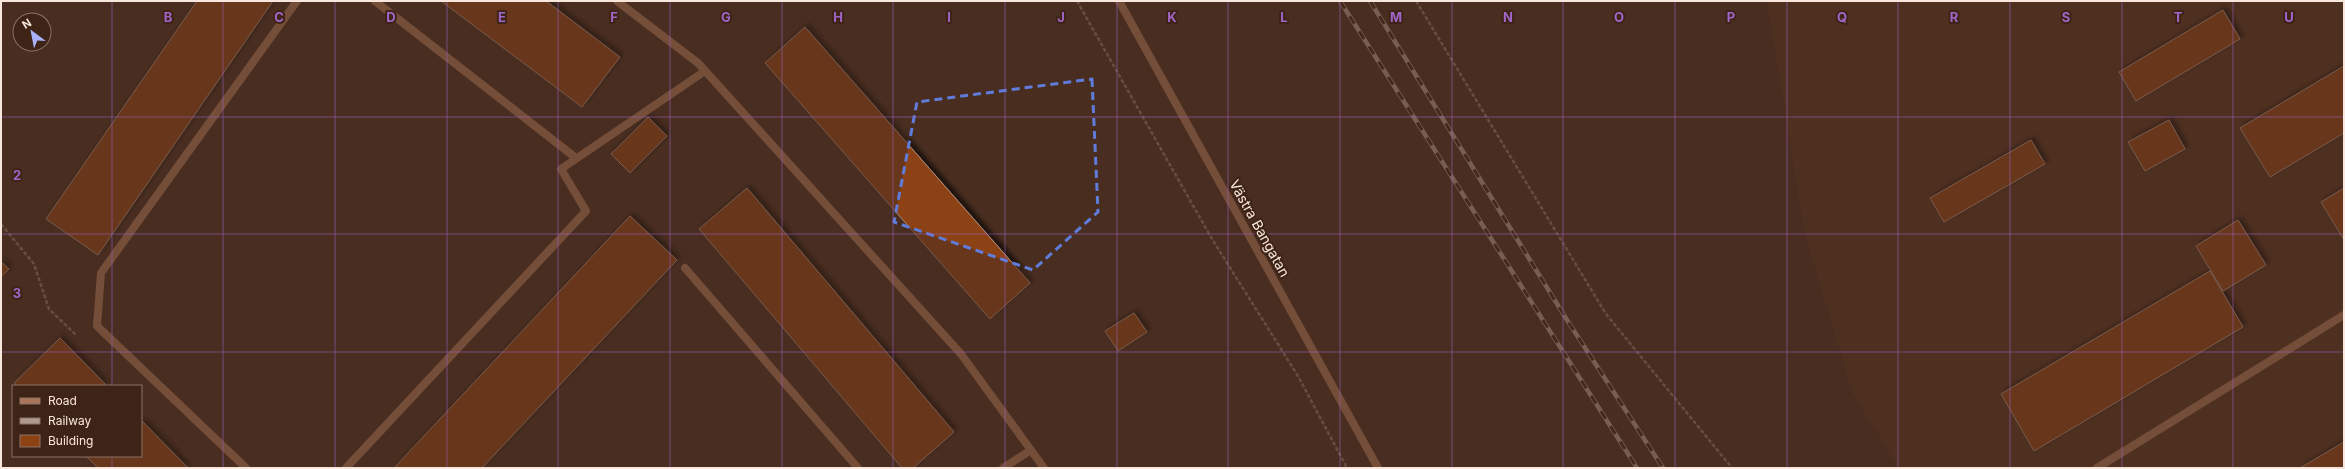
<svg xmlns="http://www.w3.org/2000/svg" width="2345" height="469" viewBox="0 0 2345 469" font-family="Inter,sans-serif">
<defs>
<filter id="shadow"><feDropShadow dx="3.5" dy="-3.5" stdDeviation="2" flood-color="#0009"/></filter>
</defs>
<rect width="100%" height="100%" fill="#492e20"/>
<path fill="#553321" d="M 1767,1 L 2344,1 L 2344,468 L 1899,468 L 1853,394 L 1805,235 Z"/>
<path fill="#8d4214" stroke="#b18f7f" filter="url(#shadow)" d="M 197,1 L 273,1 L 98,255 L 46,219 Z
M 441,1 L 546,1 L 620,57 L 582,107 Z
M 2223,10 L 2240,39 L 2136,101 L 2119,72 Z
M 805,27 L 1030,283 L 990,319 L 765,63 Z
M 2344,66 L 2344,133 L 2270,177 L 2240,128 Z
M 648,117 L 667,136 L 630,173 L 611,154 Z
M 2169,120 L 2185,149 L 2145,171 L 2128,142 Z
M 2031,140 L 2045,164 L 1944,222 L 1930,198 Z
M 747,188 L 954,432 L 913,468 L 902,468 L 699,229 Z
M 2344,188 L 2344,240 L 2321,202 Z
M 630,216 L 677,260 L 482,468 L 394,468 Z
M 2238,220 L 2266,265 L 2223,291 L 2196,246 Z
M 1,262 L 9,269 L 1,277 Z
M 2210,271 L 2243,327 L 2034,451 L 2001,394 Z
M 1134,313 L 1147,332 L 1118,351 L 1105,331 Z
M 60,338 L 107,386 L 17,386 L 14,383 Z
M 141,420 L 188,468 L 98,468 L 86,456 L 141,456 Z
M 2344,442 L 2344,468 L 2300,468 Z"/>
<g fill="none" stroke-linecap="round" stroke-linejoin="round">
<path stroke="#8c7468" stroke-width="2.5" stroke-dasharray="4 2" stroke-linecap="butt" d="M 1077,1 L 1212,239 L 1298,376 L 1347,468
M 1416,1 L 1606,314 L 1732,468
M 1,224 L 34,264 L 49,309 L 76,335"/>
<path stroke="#ab755a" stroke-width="8" d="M 375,1 L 576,158
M 617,1 L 698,63 L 961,354 L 1044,468
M 685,268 L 858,468
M 246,468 L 97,326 L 101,273 L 297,1
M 346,468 L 586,211 L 561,169 L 705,71
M 1003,468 L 1031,450
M 2097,468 L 2344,315"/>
<path stroke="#ab755a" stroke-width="8" d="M 1119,1 L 1378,468"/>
<defs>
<path id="rail" d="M 1340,1 L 1637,468
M 1370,1 L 1567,320 L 1663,468"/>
</defs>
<use href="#rail" stroke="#b09a8f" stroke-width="4.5"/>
<use href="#rail" stroke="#3e2416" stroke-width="3" stroke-dasharray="9" stroke-linecap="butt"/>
</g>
<path d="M0 0H2345V469H0ZM 1092,79 L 1098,212 L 1033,270 L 894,222 L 917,102 Z" fill="#492e20" fill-opacity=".55" fill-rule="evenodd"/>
<path fill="none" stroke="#5f7cda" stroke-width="3" stroke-dasharray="8 5" stroke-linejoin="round" d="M 1092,79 L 1098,212 L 1033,270 L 894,222 L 917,102 Z"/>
<path fill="none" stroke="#a164c8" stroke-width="1" stroke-opacity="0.55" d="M 112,1 L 112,386M 223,1 L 223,468M 335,1 L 335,468M 447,1 L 447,468M 558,1 L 558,468M 670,1 L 670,468M 782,1 L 782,468M 893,1 L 893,468M 1005,1 L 1005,468M 1117,1 L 1117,468M 1228,1 L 1228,468M 1340,1 L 1340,468M 1452,1 L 1452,468M 1563,1 L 1563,468M 1675,1 L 1675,468M 1787,1 L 1787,468M 1898,1 L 1898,468M 2010,1 L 2010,468M 2122,1 L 2122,468M 2233,1 L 2233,468M 1,117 L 2344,117M 1,234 L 2344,234M 1,352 L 2344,352M 112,456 L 112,468"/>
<g text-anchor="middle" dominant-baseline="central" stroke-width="4" stroke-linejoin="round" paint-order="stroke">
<g font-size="14" fill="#f9e7de" stroke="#3e2416">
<text transform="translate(1260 228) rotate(61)">Västra Bangatan</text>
</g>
</g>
<g font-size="13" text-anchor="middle" font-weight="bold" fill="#a164c8" stroke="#3e2416" stroke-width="4" stroke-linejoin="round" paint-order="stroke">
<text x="168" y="22">B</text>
<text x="279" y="22">C</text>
<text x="391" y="22">D</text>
<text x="502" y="22">E</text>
<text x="614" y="22">F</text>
<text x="726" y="22">G</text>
<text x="838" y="22">H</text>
<text x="949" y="22">I</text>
<text x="1061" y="22">J</text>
<text x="1172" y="22">K</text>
<text x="1284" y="22">L</text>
<text x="1396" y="22">M</text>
<text x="1508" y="22">N</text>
<text x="1619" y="22">O</text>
<text x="1731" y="22">P</text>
<text x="1842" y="22">Q</text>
<text x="1954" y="22">R</text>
<text x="2066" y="22">S</text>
<text x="2178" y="22">T</text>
<text x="2289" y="22">U</text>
<text x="17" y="180">2</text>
<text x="17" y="298">3</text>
</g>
<rect width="2345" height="469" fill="none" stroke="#f9e7de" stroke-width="4"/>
<rect x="12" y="385" width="130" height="72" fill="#3e2416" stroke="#897266"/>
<rect x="20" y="398" width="20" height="6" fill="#ab755a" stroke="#897266"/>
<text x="48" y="405" font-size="12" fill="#f9e7de">Road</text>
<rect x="20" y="418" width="20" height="6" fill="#b09a8f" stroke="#897266"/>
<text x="48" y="425" font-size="12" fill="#f9e7de">Railway</text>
<rect x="20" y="435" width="20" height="12" fill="#8d4214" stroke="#897266"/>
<text x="48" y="445" font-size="12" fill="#f9e7de">Building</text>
<g transform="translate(32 32) rotate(328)"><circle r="19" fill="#3e2416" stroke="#897266"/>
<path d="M0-3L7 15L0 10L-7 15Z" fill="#a9b0fc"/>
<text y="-6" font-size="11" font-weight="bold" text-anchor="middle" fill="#f9e7de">N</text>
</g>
</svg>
